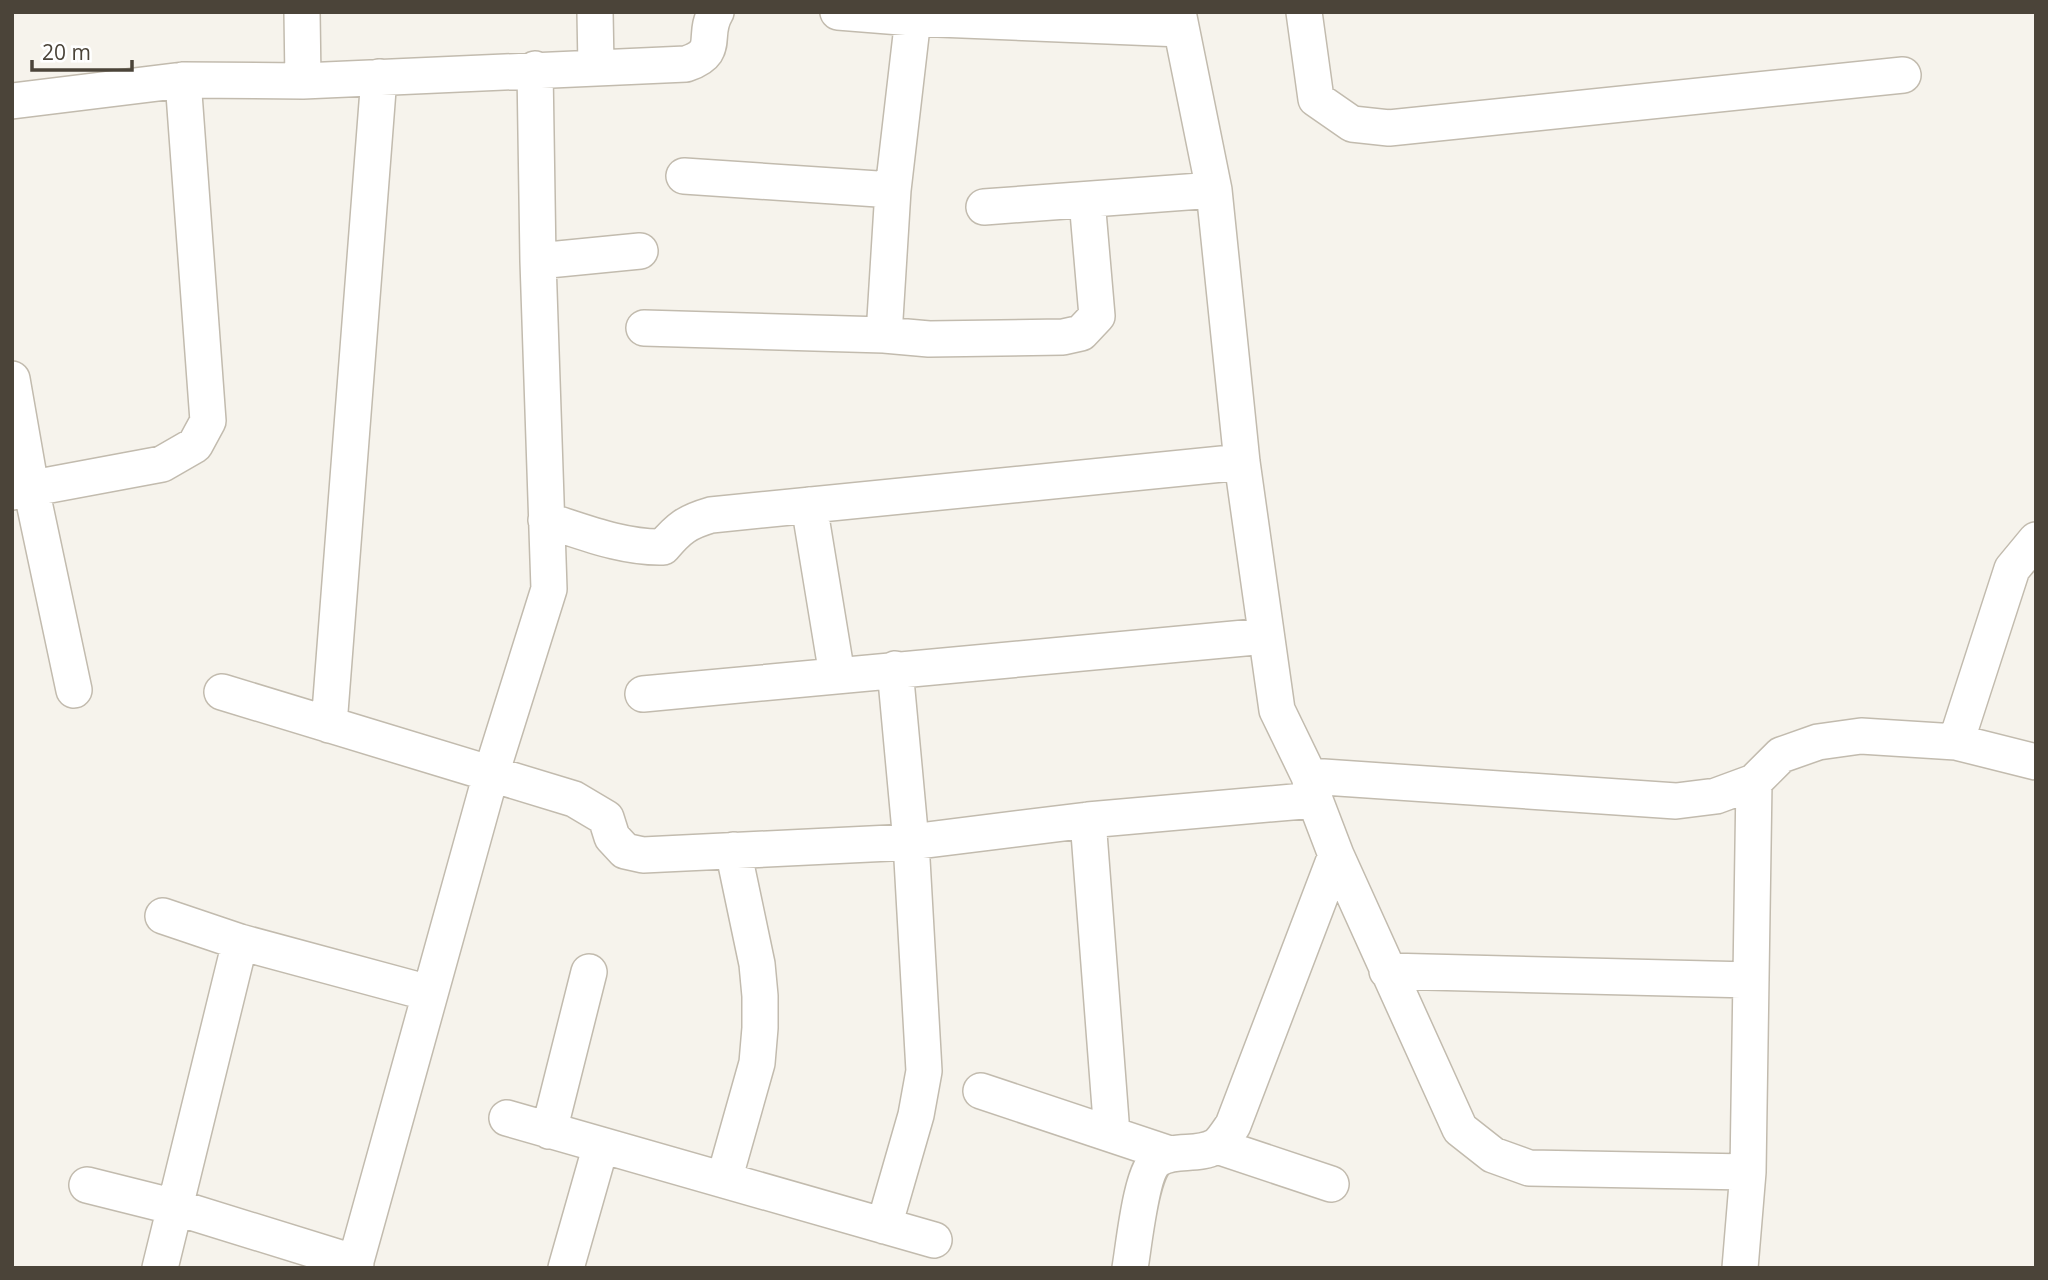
<svg xmlns="http://www.w3.org/2000/svg" width="2048" height="1280" viewBox="0 0 2048 1280" font-family="'Open Sans',sans-serif">
<rect width="100%" height="100%" fill="#f6f3ec"/>
<g fill="none" stroke-linecap="round" stroke-linejoin="round">
<defs>
<path id="minor" d="M 302,12 L 303,81
M 595,12 L 596,67
M 838,12 L 913,18 L 1181,29
M 1178,12 L 1214,190 L 1242,462 L 1277,710 L 1309,776 L 1315,800 L 1336,855 L 1460,1129 L 1493,1155 L 1529,1168 L 1748,1172
M 1304,12 L 1316,99 L 1352,124 L 1389,128 L 1903,75
M 12,101 L 183,80 L 303,81 L 686,64 C 722,52 701,36 716,12
M 684,176 L 893,190
M 984,207 L 1214,190
M 538,261 L 640,251
M 644,328 L 884,335 L 929,339 L 1063,337 L 1081,333 L 1097,316 L 1087,200
M 884,335 L 893,190 L 913,18
M 12,379 L 31,488 L 74,690
M 12,492 L 162,464 L 195,445 L 208,421 L 183,80
M 809,505 L 837,675
M 546,520 C 584,532 623,548 663,547 C 679,528 687,522 711,515 L 1242,462
M 222,692 L 574,799 L 606,818 L 612,837 L 625,851 L 643,855 L 911,842 L 1088,820 L 1315,800
M 643,694 L 1266,636
M 329,725 L 379,77
M 1956,742 L 2012,569 L 2036,540
M 1309,776 L 1676,801 L 1716,796 L 1754,782 L 1781,755 L 1818,742 L 1861,736 L 1956,742 L 2036,762
M 1088,820 L 1112,1134
M 163,916 L 240,942 L 429,993
M 1387,971 L 1751,980
M 981,1091 L 1170,1154
M 507,1118 L 934,1240
M 549,1131 L 589,972
M 1217,1146 L 1331,1184
M 724,1180 L 757,1063 L 760,1028 L 760,996 L 757,964 L 733,850
M 87,1185 L 175,1207 L 356,1263
M 884,1226 L 916,1115 L 924,1071 L 911,842 L 895,669
M 160,1268 L 240,942
M 354,1268 L 491,774 L 549,589 L 538,261 L 535,69
M 566,1268 L 601,1145
M 1130,1268 C 1134,1245 1141,1170 1158,1159 C 1175,1148 1198,1157 1216,1146 C 1222,1142 1228,1132 1233,1125 L 1336,855
M 1740,1268 L 1748,1172 L 1754,782"/>
</defs>
<use href="#minor" stroke="#c2bbae" stroke-width="38"/>
<use href="#minor" stroke="#fff" stroke-width="35"/>
</g>
<rect width="2048" height="1280" fill="none" stroke="#4b4439" stroke-width="28"/>
<path d="M32 60v10h100v-10" fill="none" stroke="#4b4439" stroke-width="3.5"/>
<text x="42" y="60" font-size="21" fill="#4b4439" stroke="#ffffff" stroke-width="5" paint-order="stroke">20 m</text>
</svg>
